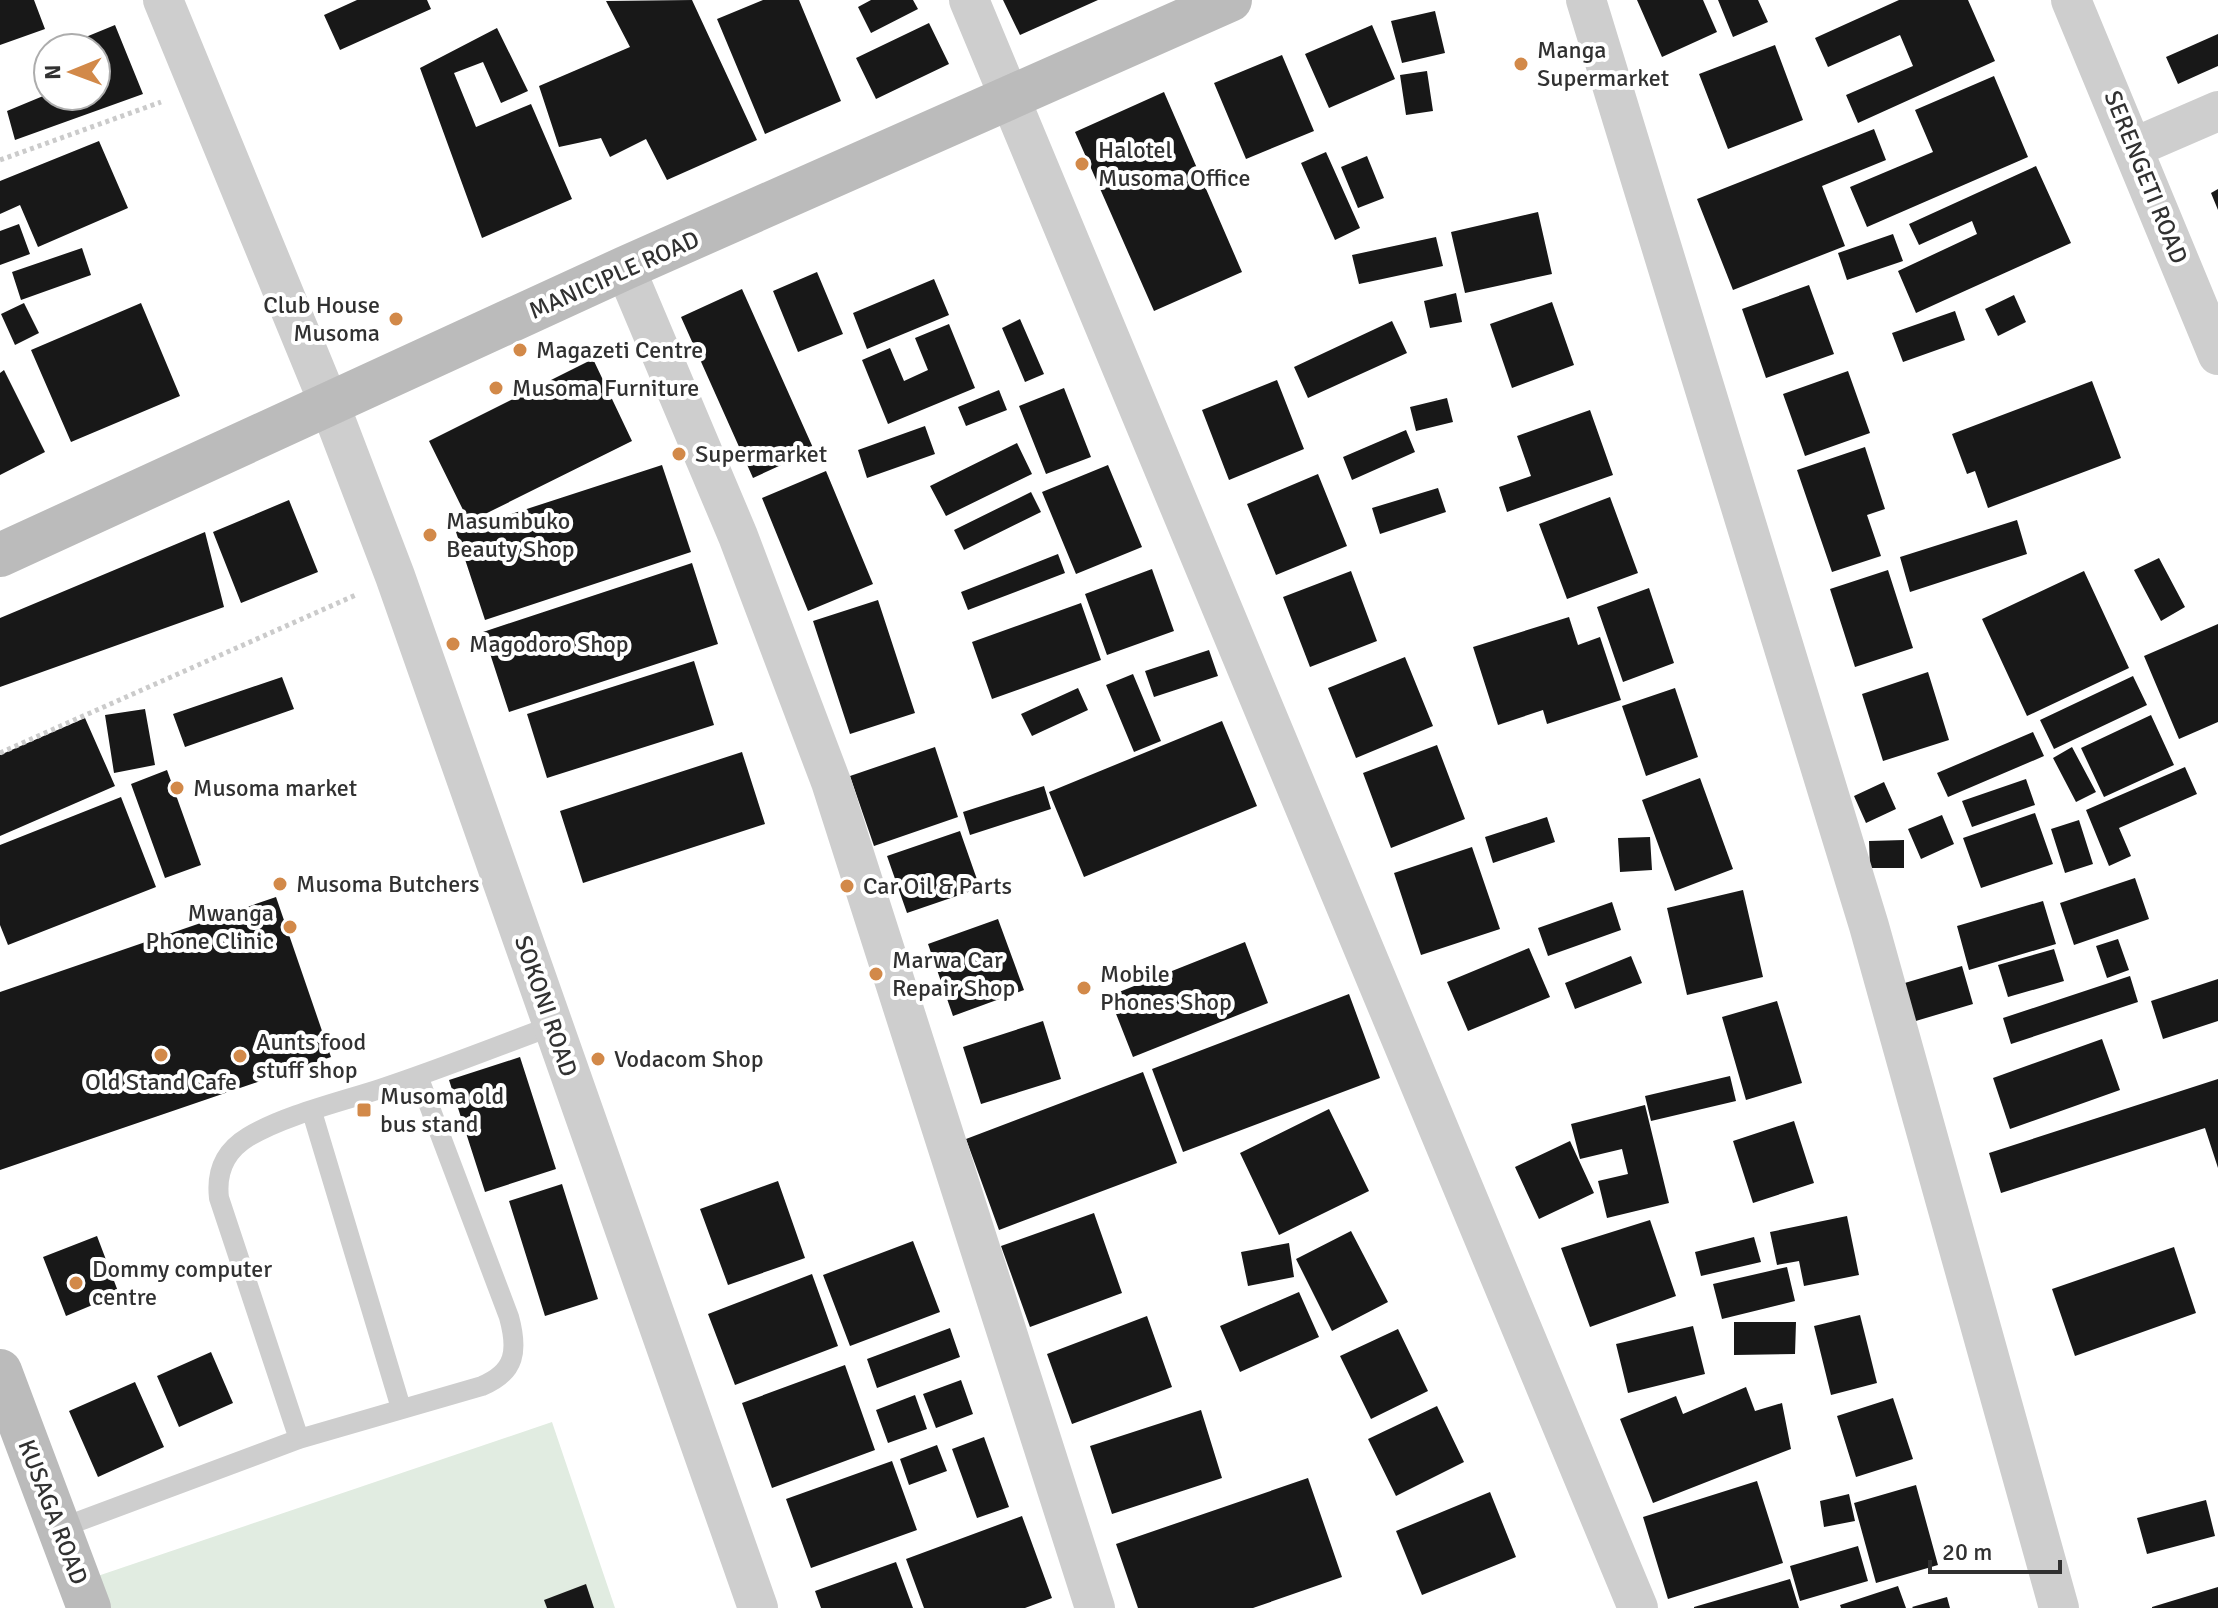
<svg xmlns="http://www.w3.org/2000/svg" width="2218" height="1608" viewBox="0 0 2218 1608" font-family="Signika,sans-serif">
<rect width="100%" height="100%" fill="#fff"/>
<path fill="#e1ece1" d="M 552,1422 L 615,1608 L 94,1608 L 77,1583 Z"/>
<path fill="#181818" d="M 0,0 L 34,0 L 45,29 L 0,45 Z
M 357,0 L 427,0 L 431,9 L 340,50 L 324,15 Z
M 692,0 L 757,140 L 667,180 L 646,139 L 610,157 L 601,138 L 559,147 L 539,86 L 630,47 L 606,1 Z
M 763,0 L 799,0 L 841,101 L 765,134 L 717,19 Z
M 871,0 L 913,0 L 918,9 L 871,33 L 858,7 Z
M 1003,0 L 1098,0 L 1020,35 Z
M 1637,0 L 1703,0 L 1717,32 L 1662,57 Z
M 1718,0 L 1758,0 L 1768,22 L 1733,37 Z
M 1899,0 L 1968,0 L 1995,61 L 1858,123 L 1846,95 L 1913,66 L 1900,35 L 1828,67 L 1815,38 Z
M 1435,11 L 1445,53 L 1402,63 L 1391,21 Z
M 929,23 L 949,64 L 876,99 L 856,58 Z
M 115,25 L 143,94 L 15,140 L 7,111 L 48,94 L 96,96 L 96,48 L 59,48 Z
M 1372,25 L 1395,79 L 1329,108 L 1305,54 Z
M 497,28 L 528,91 L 501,103 L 483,62 L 454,73 L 476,127 L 531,104 L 572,199 L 482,238 L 420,68 Z
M 2218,34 L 2218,66 L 2178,84 L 2166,57 Z
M 1775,45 L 1803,120 L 1728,149 L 1699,74 Z
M 1282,55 L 1314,131 L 1246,159 L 1214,83 Z
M 1427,71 L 1433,111 L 1406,115 L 1400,75 Z
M 1994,76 L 2028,157 L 1867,227 L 1850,187 L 1933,152 L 1915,110 Z
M 1164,92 L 1242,272 L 1154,311 L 1075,132 Z
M 1874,129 L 1886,160 L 1822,186 L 1845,246 L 1733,290 L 1697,199 Z
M 99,141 L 128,208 L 38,247 L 20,205 L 0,214 L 0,181 Z
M 1326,152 L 1360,228 L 1335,240 L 1301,163 Z
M 1367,156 L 1384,198 L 1358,208 L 1341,167 Z
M 2036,166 L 2071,243 L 1916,313 L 1898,271 L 1977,234 L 1972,221 L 1919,245 L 1909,224 Z
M 2218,189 L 2218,210 L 2211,193 Z
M 1538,212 L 1552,274 L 1465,293 L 1451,232 Z
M 19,224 L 30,254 L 0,265 L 0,231 Z
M 1893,234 L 1903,261 L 1847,280 L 1838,253 Z
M 1436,237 L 1443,266 L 1359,284 L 1352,255 Z
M 82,248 L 91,275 L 21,300 L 12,272 Z
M 817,272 L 843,334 L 798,352 L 773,291 Z
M 934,279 L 949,315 L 867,349 L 853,313 Z
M 1809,285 L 1834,354 L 1766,378 L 1742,309 Z
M 742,289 L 814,450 L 753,478 L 681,317 Z
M 1456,293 L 1462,322 L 1430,328 L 1424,301 Z
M 2014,295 L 2026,322 L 1998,336 L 1985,309 Z
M 1552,302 L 1574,365 L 1512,388 L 1490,324 Z
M 24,303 L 39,333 L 15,345 L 1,314 Z
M 141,303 L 180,396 L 71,442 L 31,350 Z
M 1955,311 L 1965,340 L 1903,362 L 1892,333 Z
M 1020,319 L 1044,374 L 1025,382 L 1002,328 Z
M 1392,321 L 1407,353 L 1308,398 L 1294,367 Z
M 949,324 L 975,388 L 888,424 L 862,360 L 890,348 L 904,381 L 928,370 L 915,338 Z
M 593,359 L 632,441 L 469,522 L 429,441 Z
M 4,370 L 45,452 L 0,475 L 0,373 Z
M 1848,371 L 1870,433 L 1805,456 L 1783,394 Z
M 1277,380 L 1304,449 L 1229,480 L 1202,410 Z
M 2092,381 L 2121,458 L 1988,508 L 1975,471 L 1967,474 L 1952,434 Z
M 1064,388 L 1091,457 L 1046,474 L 1019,406 Z
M 999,390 L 1007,410 L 966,426 L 958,407 Z
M 1447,398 L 1453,422 L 1416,431 L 1410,407 Z
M 1590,410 L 1613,475 L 1507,512 L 1499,487 L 1531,476 L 1517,436 Z
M 925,426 L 935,454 L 867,478 L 858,450 Z
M 1406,430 L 1415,452 L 1352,480 L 1343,457 Z
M 1017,443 L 1032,474 L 946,516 L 930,486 Z
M 1865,447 L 1885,509 L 1867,515 L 1881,556 L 1832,572 L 1797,470 Z
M 662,465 L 691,552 L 485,620 L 456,532 Z
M 1108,465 L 1142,547 L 1076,574 L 1042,492 Z
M 826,471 L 873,584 L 808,611 L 762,498 Z
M 1318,474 L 1347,546 L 1276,575 L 1247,504 Z
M 1438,488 L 1446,512 L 1380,534 L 1372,508 Z
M 1031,492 L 1041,512 L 964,550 L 954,530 Z
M 1610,497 L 1638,573 L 1567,599 L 1539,524 Z
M 289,500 L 318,572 L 241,603 L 213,532 Z
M 2017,520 L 2027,554 L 1910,592 L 1900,557 Z
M 205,532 L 224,607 L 0,687 L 0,618 Z
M 1058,554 L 1065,573 L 968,610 L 961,592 Z
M 2159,558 L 2185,607 L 2161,621 L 2134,570 Z
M 692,563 L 718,644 L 509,712 L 483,632 Z
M 1152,569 L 1174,631 L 1107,655 L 1085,594 Z
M 1888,570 L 1913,648 L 1855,667 L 1830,589 Z
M 1351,571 L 1377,641 L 1310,667 L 1283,597 Z
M 2084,571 L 2129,668 L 2027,716 L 1982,619 Z
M 1649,588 L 1674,663 L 1623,682 L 1597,607 Z
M 878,600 L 915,713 L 850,734 L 813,621 Z
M 1081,603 L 1101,660 L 992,699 L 972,642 Z
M 1569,617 L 1578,645 L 1600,637 L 1621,700 L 1547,724 L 1543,710 L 1498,725 L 1473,647 Z
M 2218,624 L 2218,722 L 2179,739 L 2144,656 Z
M 1209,650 L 1218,676 L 1154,697 L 1145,671 Z
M 1405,657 L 1433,726 L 1356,758 L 1328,688 Z
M 694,661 L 714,725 L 547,778 L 527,714 Z
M 1928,672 L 1949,740 L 1883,761 L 1862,694 Z
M 1133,674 L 1161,741 L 1134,752 L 1106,685 Z
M 2133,676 L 2147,705 L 2054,749 L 2040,720 Z
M 282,677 L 294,709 L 185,747 L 173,714 Z
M 1078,688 L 1088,710 L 1032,736 L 1021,714 Z
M 1675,688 L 1698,757 L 1646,776 L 1622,706 Z
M 145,709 L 155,765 L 114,773 L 105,715 Z
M 2151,715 L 2174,765 L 2104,797 L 2081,748 Z
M 85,718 L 115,786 L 0,836 L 0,755 Z
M 1222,721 L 1257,806 L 1084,877 L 1049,792 Z
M 2033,732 L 2044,756 L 1948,797 L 1937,773 Z
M 1437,745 L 1465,819 L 1391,848 L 1363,773 Z
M 935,747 L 958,817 L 874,846 L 850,776 Z
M 2072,747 L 2096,792 L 2076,802 L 2053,758 Z
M 742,752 L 765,824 L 583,883 L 560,811 Z
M 2185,767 L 2197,794 L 2119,828 L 2131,856 L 2109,866 L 2086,810 Z
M 167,770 L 201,865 L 165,878 L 131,784 Z
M 1700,778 L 1733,869 L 1675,891 L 1642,800 Z
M 2026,779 L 2035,805 L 1972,827 L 1962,801 Z
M 1884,782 L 1896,809 L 1866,823 L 1854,796 Z
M 1044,786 L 1051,809 L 970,835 L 963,812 Z
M 121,797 L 156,887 L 8,945 L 0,925 L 0,845 Z
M 2035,813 L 2053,864 L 1981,888 L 1963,838 Z
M 1942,815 L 1954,844 L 1921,859 L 1908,829 Z
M 1547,817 L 1555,842 L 1493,863 L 1485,837 Z
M 2079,820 L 2093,864 L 2065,873 L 2051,829 Z
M 960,831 L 980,888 L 907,913 L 887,856 Z
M 1650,837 L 1652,870 L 1620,872 L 1618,838 Z
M 1904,840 L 1904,868 L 1870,868 L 1869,841 Z
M 1472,847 L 1500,929 L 1421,955 L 1394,873 Z
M 2135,878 L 2149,919 L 2074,945 L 2060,903 Z
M 1743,890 L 1763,977 L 1687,995 L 1667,908 Z
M 276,897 L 331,1057 L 0,1170 L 0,992 Z
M 2043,901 L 2056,944 L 1969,970 L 1957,926 Z
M 1612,902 L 1621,930 L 1548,956 L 1538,928 Z
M 998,919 L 1024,990 L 953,1016 L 928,944 Z
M 2118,939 L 2129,970 L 2107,978 L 2096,946 Z
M 1245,942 L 1268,1003 L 1133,1057 L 1109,996 Z
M 1529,948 L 1550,997 L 1468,1031 L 1447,982 Z
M 2054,949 L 2064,981 L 2008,997 L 1998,965 Z
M 1631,956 L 1642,983 L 1575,1009 L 1565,983 Z
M 1962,966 L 1973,1004 L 1909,1023 L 1898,985 Z
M 2130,976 L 2138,1002 L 2011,1044 L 2003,1018 Z
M 2218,979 L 2218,1021 L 2163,1039 L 2151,1001 Z
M 1349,994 L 1380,1078 L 1183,1152 L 1152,1069 Z
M 1777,1001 L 1802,1083 L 1746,1100 L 1722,1017 Z
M 1043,1021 L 1061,1079 L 981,1104 L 963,1047 Z
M 2102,1039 L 2120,1090 L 2010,1129 L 1993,1078 Z
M 520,1057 L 556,1169 L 485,1192 L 449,1080 Z
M 1143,1072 L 1177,1163 L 999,1230 L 966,1139 Z
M 1730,1076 L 1736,1101 L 1651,1121 L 1645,1096 Z
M 2218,1079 L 2218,1168 L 2205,1128 L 2001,1193 L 1989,1153 Z
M 1645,1105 L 1669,1203 L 1607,1218 L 1598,1181 L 1628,1174 L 1622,1149 L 1580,1159 L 1571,1124 Z
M 1329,1109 L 1369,1191 L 1279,1235 L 1240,1153 Z
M 1794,1121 L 1814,1183 L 1753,1203 L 1733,1141 Z
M 1570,1141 L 1594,1193 L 1539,1219 L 1515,1167 Z
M 778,1181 L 805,1258 L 728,1285 L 700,1209 Z
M 562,1184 L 598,1299 L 545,1316 L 509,1201 Z
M 1094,1213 L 1122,1293 L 1030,1327 L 1001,1246 Z
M 1847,1216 L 1859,1275 L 1804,1286 L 1799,1261 L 1777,1265 L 1770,1232 Z
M 1650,1220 L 1676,1296 L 1590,1327 L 1561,1248 Z
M 1351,1231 L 1388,1302 L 1332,1331 L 1296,1259 Z
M 97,1236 L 119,1294 L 66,1316 L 43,1257 Z
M 1754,1237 L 1761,1262 L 1701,1276 L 1695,1252 Z
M 913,1241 L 940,1312 L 850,1346 L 823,1275 Z
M 1289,1243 L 1294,1277 L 1248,1286 L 1241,1252 Z
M 2174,1247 L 2196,1313 L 2075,1356 L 2052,1289 Z
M 1787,1267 L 1795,1301 L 1722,1319 L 1713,1284 Z
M 812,1274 L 838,1346 L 735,1385 L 708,1314 Z
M 1299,1292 L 1319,1337 L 1240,1372 L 1220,1326 Z
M 1860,1315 L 1877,1383 L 1831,1395 L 1814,1326 Z
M 1147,1316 L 1172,1387 L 1072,1424 L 1047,1354 Z
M 1734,1322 L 1796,1322 L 1795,1354 L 1734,1355 Z
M 1693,1326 L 1705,1374 L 1628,1393 L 1616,1344 Z
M 950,1328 L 960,1357 L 877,1388 L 867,1359 Z
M 1398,1329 L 1428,1391 L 1371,1419 L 1340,1356 Z
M 211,1352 L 233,1403 L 179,1427 L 157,1376 Z
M 845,1365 L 875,1450 L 772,1488 L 742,1403 Z
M 961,1380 L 973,1414 L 936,1428 L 923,1394 Z
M 135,1382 L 164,1447 L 98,1477 L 69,1411 Z
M 1746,1387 L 1755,1411 L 1782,1403 L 1791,1449 L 1653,1503 L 1620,1419 L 1676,1396 L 1683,1414 Z
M 915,1395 L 927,1429 L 888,1443 L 876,1410 Z
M 1893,1398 L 1913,1459 L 1856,1477 L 1837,1416 Z
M 1437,1406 L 1464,1462 L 1396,1496 L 1368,1439 Z
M 1201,1410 L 1222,1478 L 1112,1514 L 1090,1446 Z
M 984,1437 L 1009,1507 L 977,1518 L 952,1449 Z
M 937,1445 L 947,1471 L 909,1485 L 900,1459 Z
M 892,1461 L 917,1530 L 811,1568 L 786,1499 Z
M 1308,1478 L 1342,1577 L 1253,1608 L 1138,1608 L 1116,1544 Z
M 1757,1481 L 1783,1563 L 1668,1599 L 1643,1517 Z
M 1916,1485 L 1938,1565 L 1876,1583 L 1854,1503 Z
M 1490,1492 L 1516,1557 L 1422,1595 L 1396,1531 Z
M 1849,1494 L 1855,1521 L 1824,1527 L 1820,1501 Z
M 2206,1500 L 2215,1536 L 2147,1554 L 2137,1518 Z
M 1022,1516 L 1052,1598 L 1025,1608 L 924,1608 L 906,1559 Z
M 1858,1546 L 1868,1581 L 1800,1601 L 1790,1566 Z
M 896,1562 L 913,1608 L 821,1608 L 815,1591 Z
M 1790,1579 L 1799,1608 L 1694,1608 L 1694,1607 Z
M 586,1584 L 594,1608 L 547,1608 L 544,1600 Z
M 1898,1586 L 1906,1608 L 1841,1608 L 1840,1605 Z
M 2218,1587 L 2218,1608 L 2152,1608 L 2152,1607 Z
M 1947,1597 L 1950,1608 L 1913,1608 L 1912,1607 Z"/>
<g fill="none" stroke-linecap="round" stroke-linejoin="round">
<path stroke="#cbcbcb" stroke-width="5" stroke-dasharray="4 4" stroke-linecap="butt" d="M 0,160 L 161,102
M 0,753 L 358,594"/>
<path stroke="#cecece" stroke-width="20" d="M 312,1112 L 401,1408
M 299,1439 L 219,1198 C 216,1172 225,1151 248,1137 C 285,1115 340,1102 380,1089 C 438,1070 495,1047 552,1026
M 58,1529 L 299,1439 L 482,1386 C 516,1372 518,1350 509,1317 L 418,1076"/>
<path stroke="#cecece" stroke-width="40" d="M 163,0 L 330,406 L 395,576 L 758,1608
M 969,0 L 1638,1608
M 1586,0 L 1869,926 L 2059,1608
M 2071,0 L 2218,355
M 2135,147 L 2218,111
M 625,268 L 738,536 L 831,782 L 1095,1608"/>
<path stroke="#bbb" stroke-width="44" d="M 0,555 L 625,268 L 1230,0
M 0,1371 L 89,1608"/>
</g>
<g fill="#d28949" stroke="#fff" stroke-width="3">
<circle cx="1521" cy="64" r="8"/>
<circle cx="1082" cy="164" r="8"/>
<circle cx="396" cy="319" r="8"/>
<circle cx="520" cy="350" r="8"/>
<circle cx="496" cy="388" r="8"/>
<circle cx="679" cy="454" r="8"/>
<circle cx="430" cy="535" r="8"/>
<circle cx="453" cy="644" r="8"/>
<circle cx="177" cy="788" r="8"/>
<circle cx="280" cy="884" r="8"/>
<circle cx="847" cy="886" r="8"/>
<circle cx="290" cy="927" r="8"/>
<circle cx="876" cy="974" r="8"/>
<circle cx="1084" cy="988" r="8"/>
<circle cx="161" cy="1055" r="8"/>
<circle cx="240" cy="1056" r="8"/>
<circle cx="598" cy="1059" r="8"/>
<rect x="356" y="1102" width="16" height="16" rx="4"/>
<circle cx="76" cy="1283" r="8"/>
</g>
<g text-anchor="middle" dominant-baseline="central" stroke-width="8" stroke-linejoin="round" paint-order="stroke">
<g font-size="24" fill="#313131" stroke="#fff" text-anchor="start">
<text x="1537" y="50">Manga<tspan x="1537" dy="28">Supermarket</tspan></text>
<text x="1098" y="150">Halotel<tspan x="1098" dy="28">Musoma Office</tspan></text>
<text x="380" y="305" text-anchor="end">Club House<tspan x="380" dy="28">Musoma</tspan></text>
<text x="536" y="350">Magazeti Centre</text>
<text x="512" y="388">Musoma Furniture</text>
<text x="695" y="454">Supermarket</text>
<text x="446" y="521">Masumbuko<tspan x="446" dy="28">Beauty Shop</tspan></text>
<text x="469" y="644">Magodoro Shop</text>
<text x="193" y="788">Musoma market</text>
<text x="296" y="884">Musoma Butchers</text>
<text x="863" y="886">Car Oil &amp; Parts</text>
<text x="274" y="913" text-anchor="end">Mwanga<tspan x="274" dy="28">Phone Clinic</tspan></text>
<text x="892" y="960">Marwa Car<tspan x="892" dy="28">Repair Shop</tspan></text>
<text x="1100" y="974">Mobile<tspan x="1100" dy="28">Phones Shop</tspan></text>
<text x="256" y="1042">Aunts food<tspan x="256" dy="28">stuff shop</tspan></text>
<text x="614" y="1059">Vodacom Shop</text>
<text x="161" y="1082" text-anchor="middle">Old Stand Cafe</text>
<text x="380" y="1096">Musoma old<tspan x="380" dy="28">bus stand</tspan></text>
<text x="92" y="1269">Dommy computer<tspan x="92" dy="28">centre</tspan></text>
</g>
<g font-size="24" fill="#313131" stroke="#fff">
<text transform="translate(2146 177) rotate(68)">SERENGETI ROAD</text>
<text transform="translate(614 275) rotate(-24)">MANICIPLE ROAD</text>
<text transform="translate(546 1006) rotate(71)">SOKONI ROAD</text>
<text transform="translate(53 1512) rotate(69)">KUSAGA ROAD</text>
</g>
</g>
<g transform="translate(72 72) rotate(269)"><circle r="38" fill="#ffffff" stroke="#adadad" stroke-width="2"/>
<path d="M0-6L14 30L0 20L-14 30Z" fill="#d28949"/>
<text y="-12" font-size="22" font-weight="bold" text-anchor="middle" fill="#313131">N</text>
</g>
<path d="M1930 1560v12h130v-12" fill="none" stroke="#313131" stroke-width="4"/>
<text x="1942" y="1560" font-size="24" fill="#313131" stroke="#ffffff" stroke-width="6" paint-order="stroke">20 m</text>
</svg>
